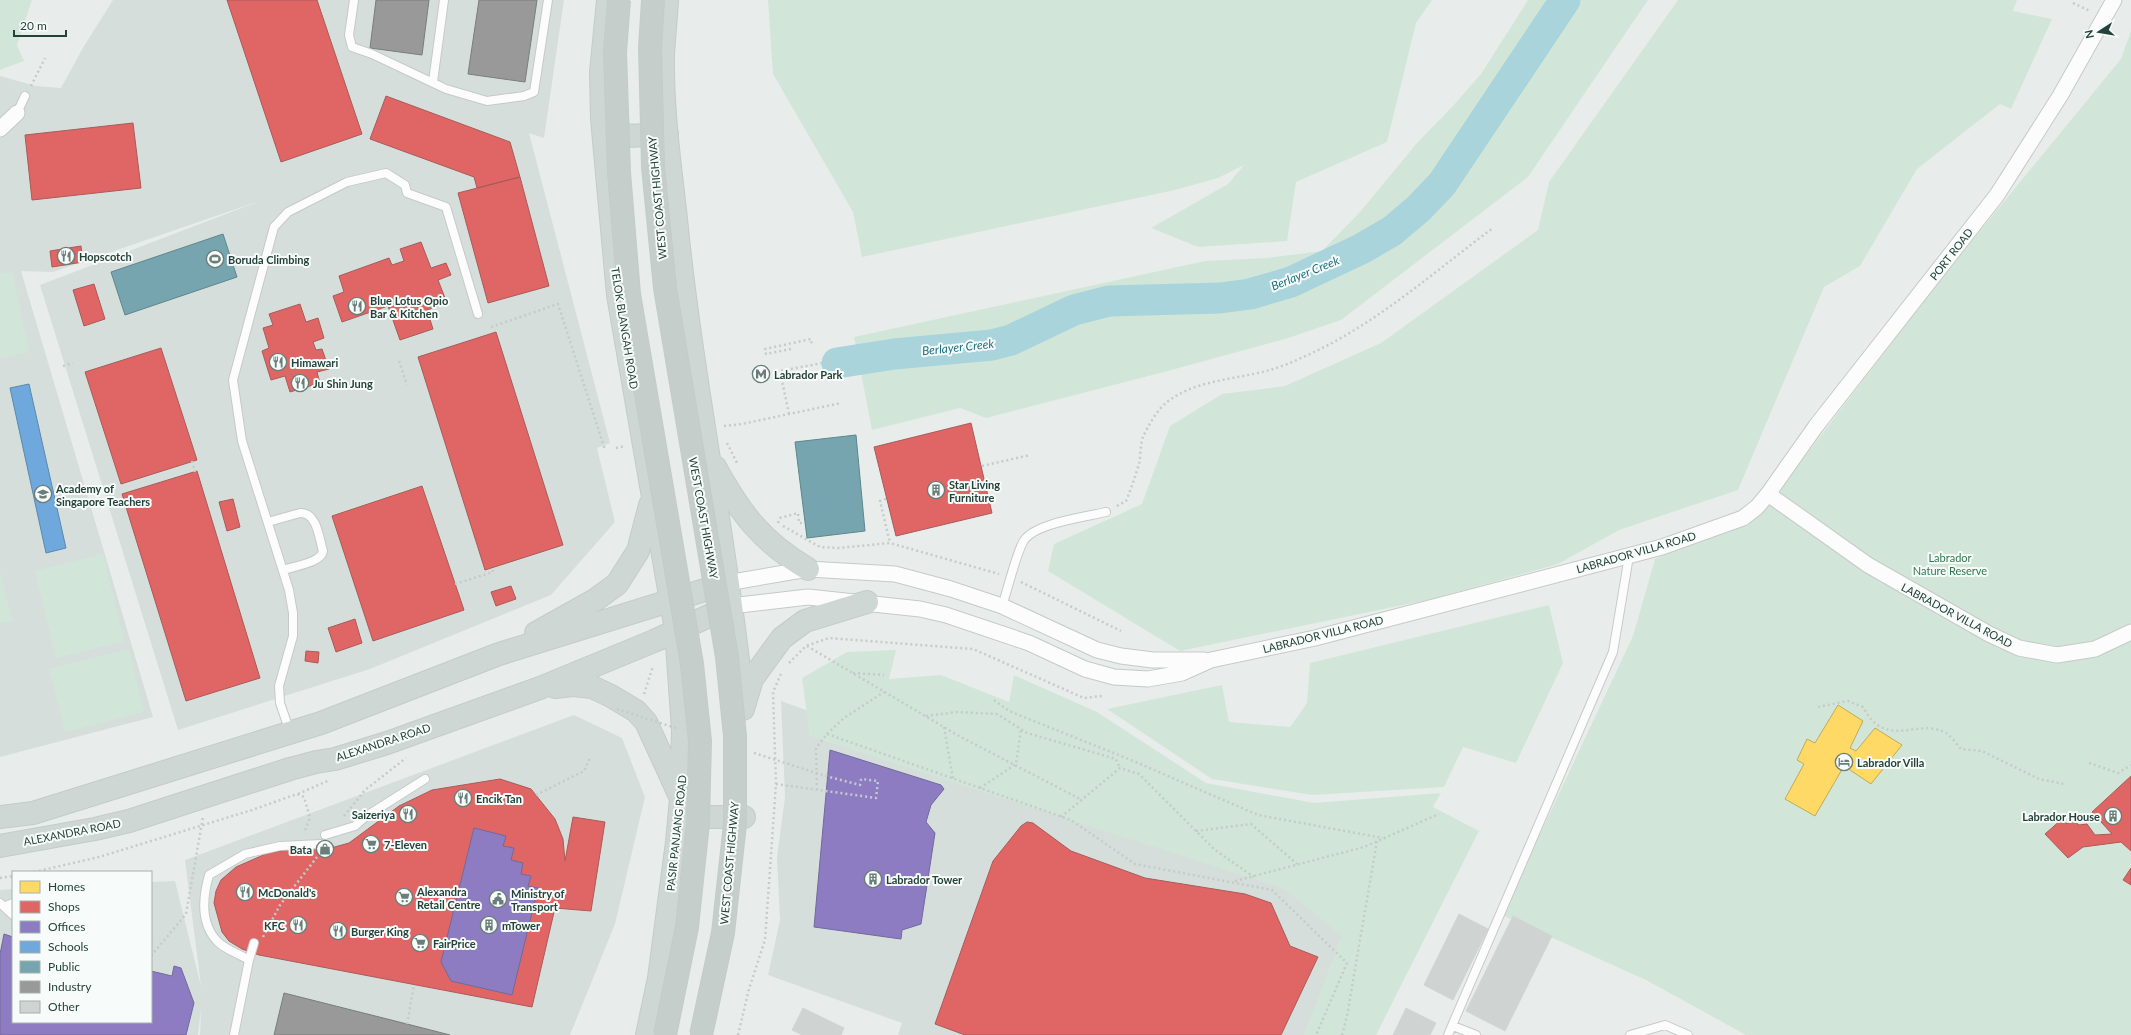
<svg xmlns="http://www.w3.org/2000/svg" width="2131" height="1035" viewBox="0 0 2131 1035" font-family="Lato,sans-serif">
<rect width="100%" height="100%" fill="#e8edeb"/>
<path fill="#d6dedb" d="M 113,0 L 564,0 L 544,138 L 529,133 L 610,443 L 597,448 L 615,522 L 551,595 L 370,669 L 178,730 L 40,285 L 257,202 L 53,272 L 21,271 L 153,717 L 0,757 L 0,76 L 36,86 L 61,88 L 84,46 Z
M 781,701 L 1364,910 L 1304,1035 L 898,1035 L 902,1023 L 768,975 L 780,920 L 777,857 L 785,797 Z
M 574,715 L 622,738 L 645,797 L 615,924 L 570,1035 L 200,1035 L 201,1009 L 198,1035 L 0,1035 L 0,890 L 13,889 L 13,1022 L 151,1022 L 151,882 L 175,881 L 201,986 L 185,860 Z"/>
<path fill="#d1e6d8" d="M 0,0 L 32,0 L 17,45 L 24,61 L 0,70 Z
M 768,0 L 1432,0 L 1416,23 L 1387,142 L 1296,182 L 1287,241 L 1198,247 L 1151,228 L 1228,184 L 1244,165 L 1218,178 L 1175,190 L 862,257 L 853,212 L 773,74 Z
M 1528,0 L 1648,0 L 1528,177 L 1341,320 L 1285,339 L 1164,372 L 986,418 L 960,408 L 872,430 L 854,337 L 1205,261 L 1267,258 L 1322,251 L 1360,212 L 1417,143 L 1452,107 L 1481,74 Z
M 1678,0 L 2017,0 L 2013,11 L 2052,19 L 2011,109 L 2000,104 L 1917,169 L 1860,266 L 1824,287 L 1738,490 L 1619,530 L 1558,564 L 1432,599 L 1180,651 L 1048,571 L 1054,544 L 1142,504 L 1170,426 L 1222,394 L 1285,386 L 1381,343 L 1538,230 L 1549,182 Z
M 2131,31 L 2131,1035 L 1746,1035 L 1646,980 L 1502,915 L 1633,636 L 1655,559 L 1763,511 L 1943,276 L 2121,59 Z
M 12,272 L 29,352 L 0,358 L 0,274 Z
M 103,554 L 124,641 L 56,658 L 35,571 Z
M 0,571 L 12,621 L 0,623 Z
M 1549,605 L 1563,663 L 1516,763 L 1463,747 L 1444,787 L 1312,795 L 1212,779 L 1107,709 L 1222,685 L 1229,722 L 1290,727 L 1307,703 L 1310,663 Z
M 129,649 L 144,712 L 65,732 L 49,669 Z
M 896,650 L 889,679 L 941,675 L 1009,702 L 1014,675 L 1097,712 L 1206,783 L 1314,803 L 1441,793 L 1433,807 L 1479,831 L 1376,1035 L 1304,1035 L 1342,936 L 1285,889 L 810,736 L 802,678 L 847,652 Z"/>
<path fill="#ffd966" stroke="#bdac59" d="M 1838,705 L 1863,721 L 1850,748 L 1856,751 L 1875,728 L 1902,745 L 1871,784 L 1844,766 L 1815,816 L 1785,799 L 1804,764 L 1797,760 L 1807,739 L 1815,743 Z"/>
<path fill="#e06666" stroke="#a85b59" d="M 227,0 L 317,0 L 362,134 L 281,162 Z
M 386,96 L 510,142 L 520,177 L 477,188 L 474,177 L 370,139 Z
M 133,123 L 141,188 L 32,200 L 25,135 Z
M 520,177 L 549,286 L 488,303 L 458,193 Z
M 421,242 L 431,268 L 446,263 L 451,275 L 438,280 L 447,303 L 427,310 L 433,329 L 400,340 L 388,306 L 342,322 L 333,296 L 344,292 L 339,276 L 389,258 L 392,265 L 404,261 L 400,249 Z
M 81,246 L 83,262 L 52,267 L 50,251 Z
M 94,284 L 105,319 L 84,326 L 73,290 Z
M 300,304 L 306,322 L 318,318 L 324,338 L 313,342 L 316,350 L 322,349 L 329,369 L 317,372 L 320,383 L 290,392 L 285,376 L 271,380 L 262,351 L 269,348 L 263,328 L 273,325 L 269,314 Z
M 496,332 L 563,545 L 485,570 L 418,357 Z
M 161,348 L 197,460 L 121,484 L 85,372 Z
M 971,423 L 992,513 L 896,536 L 874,447 Z
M 197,471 L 260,678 L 186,701 L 122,494 Z
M 422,486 L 464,610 L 373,641 L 332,516 Z
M 233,499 L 240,527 L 227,531 L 219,502 Z
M 511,586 L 516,599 L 496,606 L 491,592 Z
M 355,619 L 362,643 L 336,652 L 328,628 Z
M 306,651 L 319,652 L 318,663 L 305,661 Z
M 2131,776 L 2131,851 L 2121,842 L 2083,847 L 2068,858 L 2045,834 L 2062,819 L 2067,824 L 2073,820 L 2079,825 L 2087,824 L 2095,835 L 2112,834 L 2092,812 Z
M 500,779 L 531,789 L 555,819 L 563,839 L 565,861 L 573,817 L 605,822 L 591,911 L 555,908 L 532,1007 L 259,955 L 242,949 L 229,941 L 222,932 L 214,903 L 216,891 L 221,880 L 236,867 L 268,853 L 294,849 L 331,848 L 349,843 L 399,806 L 432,790 Z
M 1027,822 L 1033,823 L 1071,851 L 1145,878 L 1245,894 L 1271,903 L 1290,946 L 1318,957 L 1281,1035 L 965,1035 L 935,1024 L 993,861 L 1021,826 Z
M 2131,868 L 2131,885 L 2123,880 Z"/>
<path fill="#8e7cc3" stroke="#6e6b9a" d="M 830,750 L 941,785 L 944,789 L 931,805 L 926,822 L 935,833 L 921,924 L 902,930 L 901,939 L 814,927 Z
M 474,828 L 506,836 L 503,846 L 514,848 L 511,860 L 523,863 L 521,874 L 531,876 L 528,886 L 538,888 L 512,995 L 451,981 L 441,962 Z
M 4,934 L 13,937 L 13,1022 L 151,1022 L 151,971 L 172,976 L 174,966 L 181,968 L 194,1003 L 186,1035 L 0,1035 L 0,954 Z"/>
<path fill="#6fa8dc" stroke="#5889ab" d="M 29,384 L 66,548 L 46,553 L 10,388 Z"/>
<path fill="#76a5af" stroke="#5d878c" d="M 223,234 L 237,277 L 125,315 L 111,272 Z
M 856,435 L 865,531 L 807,538 L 795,442 Z"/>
<path fill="#999" stroke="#767f7c" d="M 376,0 L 429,0 L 422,55 L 370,48 Z
M 479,0 L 537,0 L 525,82 L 468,74 Z
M 284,993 L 407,1024 L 450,1035 L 274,1035 Z"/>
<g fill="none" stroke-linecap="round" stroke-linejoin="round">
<path stroke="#a9d4db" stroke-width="31" d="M 837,363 L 894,354 L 992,345 L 1011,340 L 1074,310 L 1109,301 L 1220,298 L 1250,294 L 1291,282 L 1361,249 L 1392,231 L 1418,209 L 1442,184 L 1565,0"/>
</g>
<path fill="#cfd4d2" stroke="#d1d6d4" d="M 1459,914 L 1488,929 L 1453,1000 L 1424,985 Z
M 1513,916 L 1552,936 L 1505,1031 L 1466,1011 Z
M 803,1008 L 844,1028 L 841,1035 L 802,1035 L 792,1030 Z
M 1406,1008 L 1436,1023 L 1430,1035 L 1393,1035 Z"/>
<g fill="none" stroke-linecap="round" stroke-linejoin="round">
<defs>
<path id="service" d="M 354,0 L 349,35 L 352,47 L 372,54 L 446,89 L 487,101 L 524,96 L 534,92 L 548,0
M 433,82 L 444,0
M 17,113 L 25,96
M 268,522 L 300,513 C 317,512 319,538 323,551 C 321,563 294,566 284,570
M 1002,606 C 1008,589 1015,557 1023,542 C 1033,523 1086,517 1106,512
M 290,732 L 280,703 L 279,686 L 293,636 L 293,613 L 289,590 L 242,441 L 233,380 L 274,227 L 288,212 L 347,182 L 386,173 L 405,185 L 407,193 L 446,207 L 478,314
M 325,835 L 355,826 L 365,817 L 425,779
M 0,903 L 13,915
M 6,906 L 13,903
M 249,960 C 239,954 224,949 217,941 C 200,923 203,896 209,875 L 245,854 L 280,846 L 321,844
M 1453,1026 L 1476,1035
M 234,1035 L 249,960 L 254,943
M 1448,1035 L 1613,652 L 1629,556
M 1630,1035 L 1665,1025 L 1688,1035"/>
<path id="minor" d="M 0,129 L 17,113
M 1768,494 L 1868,565 L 1989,634 L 2019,648 L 2057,655 L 2095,649 L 2131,632
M 727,583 L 808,569 L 895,574 L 951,589 L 1002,606 L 1097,650 L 1121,656 L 1153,660 L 1204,660
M 731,606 L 808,597 L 920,609 L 946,615 L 1029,643 L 1085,669 L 1114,677 L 1148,679 L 1182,673 L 1211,660 L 1315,638 L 1662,547 L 1743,518 L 1757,507 L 1768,494 L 1816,426 L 1997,195 L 2060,96 L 2114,0"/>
<path id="primary" d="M 608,0 L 601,72 L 602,119 L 618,295 L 676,630 L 683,730 L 681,798 L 677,842 L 659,978 L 647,1035
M 667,0 C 666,18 664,37 663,55 C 662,109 670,165 676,219 C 691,372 723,524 740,677
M 605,121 L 627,136 L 667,134
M 715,467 C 740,513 762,542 808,569
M 536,633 L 595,600 L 617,584 L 638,551 L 650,505
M 555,687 L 573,685 L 592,687 L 611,696 L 636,711 L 646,722 L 679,794
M 743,709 L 752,679 L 782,638 L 805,621 L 867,602
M 0,817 L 33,813 L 321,723 L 499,654 L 727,583
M 686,834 L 705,817 L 744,817
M 0,846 L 95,829 L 129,821 L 290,769 L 316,762 L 335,759 L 387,743 L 540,688 L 654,641 L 731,606"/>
</defs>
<use href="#service" stroke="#c5cac8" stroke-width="10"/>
<use href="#minor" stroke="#c5cac8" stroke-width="17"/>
<use href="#primary" stroke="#c3ccc9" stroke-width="24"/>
<path stroke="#c3ccca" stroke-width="2.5" stroke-dasharray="2 3" stroke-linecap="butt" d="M 2073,3 L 2090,11
M 31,86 L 45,58
M 491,327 L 558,304 L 605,450
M 791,349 L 766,354 L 765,349 L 811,339 L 812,346
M 399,361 L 407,385
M 63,366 L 73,363
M 789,414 L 780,371 L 833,361
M 724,426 L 742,424 L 841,403
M 727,443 L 737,463
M 616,448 L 625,446
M 192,461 L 195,472
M 982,466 L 1030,455
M 886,499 L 880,501 L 890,543
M 1117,506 L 1126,501 C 1131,489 1135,477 1139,464 C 1141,456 1140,445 1143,437 C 1148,426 1157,410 1167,402 C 1197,379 1235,380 1270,370 C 1280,367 1291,363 1301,358 C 1373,327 1431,274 1493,228
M 778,523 L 780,518 L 798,513 L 799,523 L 804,523
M 783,526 L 820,547 L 838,548 L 890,543 L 999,574
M 1021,582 L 1121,631
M 455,584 L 493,572 L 492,567
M 807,646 L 959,736 L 1082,800
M 789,663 L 806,646 L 829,638 L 973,649 L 1084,698 L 1102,696
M 853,673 L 884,675
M 644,694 L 653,666
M 994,700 L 1009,711 L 1131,760 L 1258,815 L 1383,838
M 1818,707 L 1848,701 L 1863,707 C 1886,751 1917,717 1946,733 C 1951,736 1957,744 1961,749 L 1982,751 L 2039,779 L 2064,784
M 926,716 L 957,712 L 997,714 L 1027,733 L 1116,759 L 1120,768
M 944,727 L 953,779
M 827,734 L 844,718 L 884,692
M 2089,763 L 2118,773 L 2131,765
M 776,784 L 876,798 L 878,781 L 861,779
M 980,788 L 1016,764 L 1021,729
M 817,790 L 816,748 L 827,734 L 1071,820 L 1135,864 L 1272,890 L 1347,963 L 1316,1035
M 298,794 L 330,780
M 536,795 L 584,771 L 590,758
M 344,816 L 365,790 L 406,758
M 1061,817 L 1120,768 L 1139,774 L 1215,850 L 1254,877
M 1196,831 L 1251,824 L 1297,864
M 34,872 L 99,857 L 252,810 L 297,794 L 304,797 L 310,818 L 304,833
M 0,878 L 13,876
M 1235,881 L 1364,847 L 1439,814
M 263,937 L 280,905 L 317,857
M 151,956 L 186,914 L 203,817
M 407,1024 L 414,985
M 738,1035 L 749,989 L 765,940 L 776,784 L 773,692 L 781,674
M 1342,1035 L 1347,1016 L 1377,841"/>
<use href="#service" stroke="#fcfcfc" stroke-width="8"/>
<use href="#minor" stroke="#fcfcfc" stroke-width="15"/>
<use href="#primary" stroke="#cfd7d5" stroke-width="22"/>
<defs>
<path id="trunk-bridge" d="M 619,0 L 615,52 L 619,172 L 629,294 L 692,664 L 700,741 L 698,823 L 687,927 L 665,1035
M 653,0 L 650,48 L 653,167 L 665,288 L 727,657 L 735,736 L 735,824 L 723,933 L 701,1035"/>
</defs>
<use href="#trunk-bridge" stroke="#c3ccc9" stroke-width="24" stroke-linecap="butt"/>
<path stroke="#c3ccca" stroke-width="2.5" stroke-dasharray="2 3" stroke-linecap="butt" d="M 617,709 L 679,729
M 754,753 L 829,777 L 860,785 L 861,779"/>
<use href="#trunk-bridge" stroke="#c6cecc" stroke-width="22"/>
</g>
<defs>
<symbol id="restaurant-ring" viewBox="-11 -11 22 22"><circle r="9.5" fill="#f7fbf9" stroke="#697e78" stroke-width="1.5"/><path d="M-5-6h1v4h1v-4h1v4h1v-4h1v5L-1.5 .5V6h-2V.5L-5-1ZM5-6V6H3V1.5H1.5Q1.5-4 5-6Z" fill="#697e78"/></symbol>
<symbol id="stadium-ring" viewBox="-11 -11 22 22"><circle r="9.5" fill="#f7fbf9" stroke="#697e78" stroke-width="1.5"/><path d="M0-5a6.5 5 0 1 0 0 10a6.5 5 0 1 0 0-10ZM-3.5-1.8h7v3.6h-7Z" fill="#697e78"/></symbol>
<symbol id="metro-ring" viewBox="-11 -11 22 22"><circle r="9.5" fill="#f7fbf9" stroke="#697e78" stroke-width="1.5"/><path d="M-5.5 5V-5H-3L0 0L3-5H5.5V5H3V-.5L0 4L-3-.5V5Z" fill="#697e78"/></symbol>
<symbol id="building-ring" viewBox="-11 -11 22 22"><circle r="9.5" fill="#f7fbf9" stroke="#697e78" stroke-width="1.5"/><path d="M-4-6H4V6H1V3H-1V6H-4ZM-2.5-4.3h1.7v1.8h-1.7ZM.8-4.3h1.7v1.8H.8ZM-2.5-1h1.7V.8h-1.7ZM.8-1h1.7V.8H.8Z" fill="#697e78"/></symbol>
<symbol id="school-ring" viewBox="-11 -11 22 22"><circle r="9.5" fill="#f7fbf9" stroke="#697e78" stroke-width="1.5"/><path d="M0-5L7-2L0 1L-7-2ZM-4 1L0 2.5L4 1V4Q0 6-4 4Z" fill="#697e78"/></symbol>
<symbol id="hotel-ring" viewBox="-11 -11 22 22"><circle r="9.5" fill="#f7fbf9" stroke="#697e78" stroke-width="1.5"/><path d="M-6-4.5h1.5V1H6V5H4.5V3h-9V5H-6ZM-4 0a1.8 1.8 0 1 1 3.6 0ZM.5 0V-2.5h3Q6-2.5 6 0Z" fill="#697e78"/></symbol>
<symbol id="supermarket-ring" viewBox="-11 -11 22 22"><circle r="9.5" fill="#f7fbf9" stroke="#697e78" stroke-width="1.5"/><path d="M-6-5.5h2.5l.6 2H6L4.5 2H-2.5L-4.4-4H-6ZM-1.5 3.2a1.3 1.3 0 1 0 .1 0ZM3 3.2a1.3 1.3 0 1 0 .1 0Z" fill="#697e78"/></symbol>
<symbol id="shop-ring" viewBox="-11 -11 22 22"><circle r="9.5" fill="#f7fbf9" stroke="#697e78" stroke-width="1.5"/><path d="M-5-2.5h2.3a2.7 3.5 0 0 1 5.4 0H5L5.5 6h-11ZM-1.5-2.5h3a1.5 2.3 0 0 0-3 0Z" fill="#697e78"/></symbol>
<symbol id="civic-ring" viewBox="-11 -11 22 22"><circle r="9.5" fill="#f7fbf9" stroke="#697e78" stroke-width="1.5"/><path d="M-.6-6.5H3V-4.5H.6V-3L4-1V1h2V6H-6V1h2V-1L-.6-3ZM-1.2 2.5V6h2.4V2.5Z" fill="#697e78"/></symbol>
</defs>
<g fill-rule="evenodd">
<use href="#restaurant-ring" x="56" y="246" width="20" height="20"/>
<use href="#stadium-ring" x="205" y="249" width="20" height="20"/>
<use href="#restaurant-ring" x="347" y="296" width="20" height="20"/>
<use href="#restaurant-ring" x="268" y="352" width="20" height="20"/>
<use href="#metro-ring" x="751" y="364" width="20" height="20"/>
<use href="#restaurant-ring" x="290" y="373" width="20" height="20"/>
<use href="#building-ring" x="926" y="480" width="20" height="20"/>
<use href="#school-ring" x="33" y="484" width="20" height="20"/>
<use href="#hotel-ring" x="1834" y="752" width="20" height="20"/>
<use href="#restaurant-ring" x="453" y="788" width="20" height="20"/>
<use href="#restaurant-ring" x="398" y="804" width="20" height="20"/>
<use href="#building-ring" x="2103" y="806" width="20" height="20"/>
<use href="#supermarket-ring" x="361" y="834" width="20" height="20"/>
<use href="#shop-ring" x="315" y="839" width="20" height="20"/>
<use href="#building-ring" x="863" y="869" width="20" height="20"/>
<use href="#restaurant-ring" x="235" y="882" width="20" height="20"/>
<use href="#supermarket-ring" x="394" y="887" width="20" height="20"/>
<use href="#civic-ring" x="488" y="889" width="20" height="20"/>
<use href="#restaurant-ring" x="288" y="915" width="20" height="20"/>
<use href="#building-ring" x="479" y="915" width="20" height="20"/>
<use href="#restaurant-ring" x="328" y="921" width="20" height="20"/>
<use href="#supermarket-ring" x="410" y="933" width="20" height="20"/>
</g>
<g text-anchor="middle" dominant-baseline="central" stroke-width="4" stroke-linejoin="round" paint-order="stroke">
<g font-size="11" fill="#24423a" stroke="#f7fbf9">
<text transform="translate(657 198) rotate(-95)">WEST COAST HIGHWAY</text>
<text transform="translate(1951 254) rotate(-52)">PORT ROAD</text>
<text transform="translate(625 328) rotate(81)">TELOK BLANGAH ROAD</text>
<text transform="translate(704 518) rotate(80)">WEST COAST HIGHWAY</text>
<text transform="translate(1636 552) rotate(-16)">LABRADOR VILLA ROAD</text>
<text transform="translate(1957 615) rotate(28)">LABRADOR VILLA ROAD</text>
<text transform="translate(1323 634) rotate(-14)">LABRADOR VILLA ROAD</text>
<text transform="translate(383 742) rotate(-18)">ALEXANDRA ROAD</text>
<text transform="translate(72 832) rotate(-11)">ALEXANDRA ROAD</text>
<text transform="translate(676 833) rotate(-84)">PASIR PANJANG ROAD</text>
<text transform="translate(729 863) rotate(-85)">WEST COAST HIGHWAY</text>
</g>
<g font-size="11" font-weight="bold" fill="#24423a" stroke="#f7fbf9" text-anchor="start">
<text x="79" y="256">Hopscotch</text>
<text x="228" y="259">Boruda Climbing</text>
<text x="370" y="300">Blue Lotus Opio<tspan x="370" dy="13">Bar &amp; Kitchen</tspan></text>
<text x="291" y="362">Himawari</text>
<text x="774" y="374">Labrador Park</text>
<text x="313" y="383">Ju Shin Jung</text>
<text x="949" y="484">Star Living<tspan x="949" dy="13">Furniture</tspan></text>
<text x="56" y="488">Academy of<tspan x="56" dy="13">Singapore Teachers</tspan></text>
<text x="1857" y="762">Labrador Villa</text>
<text x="476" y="798">Encik Tan</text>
<text x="395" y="814" text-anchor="end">Saizeriya</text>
<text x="2100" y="816" text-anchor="end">Labrador House</text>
<text x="384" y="844">7-Eleven</text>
<text x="312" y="849" text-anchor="end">Bata</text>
<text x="886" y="879">Labrador Tower</text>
<text x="417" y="891">Alexandra<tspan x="417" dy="13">Retail Centre</tspan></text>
<text x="258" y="892">McDonald's</text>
<text x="511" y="893">Ministry of<tspan x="511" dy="13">Transport</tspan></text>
<text x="285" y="925" text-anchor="end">KFC</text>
<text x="502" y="925">mTower</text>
<text x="351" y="931">Burger King</text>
<text x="433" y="943">FairPrice</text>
</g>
<g font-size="11" fill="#2d7a4b" stroke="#f7fbf9">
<text x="1950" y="557">Labrador<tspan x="1950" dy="13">Nature Reserve</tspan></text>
</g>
<g font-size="12" font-style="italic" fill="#1c6f80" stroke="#f7fbf9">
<text transform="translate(1305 273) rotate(-22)">Berlayer Creek</text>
<text transform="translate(958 347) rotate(-6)">Berlayer Creek</text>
</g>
</g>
<rect x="12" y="871" width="140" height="152" fill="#f7fbf9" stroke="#a3b1ad"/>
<rect x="20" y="881" width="20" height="12" fill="#ffd966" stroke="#a3b1ad"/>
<text x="48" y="891" font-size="12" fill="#24423a">Homes</text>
<rect x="20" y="901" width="20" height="12" fill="#e06666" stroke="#a3b1ad"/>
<text x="48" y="911" font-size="12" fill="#24423a">Shops</text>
<rect x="20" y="921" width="20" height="12" fill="#8e7cc3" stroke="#a3b1ad"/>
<text x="48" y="931" font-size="12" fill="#24423a">Offices</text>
<rect x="20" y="941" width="20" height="12" fill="#6fa8dc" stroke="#a3b1ad"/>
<text x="48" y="951" font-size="12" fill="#24423a">Schools</text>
<rect x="20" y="961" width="20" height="12" fill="#76a5af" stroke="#a3b1ad"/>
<text x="48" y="971" font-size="12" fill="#24423a">Public</text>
<rect x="20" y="981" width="20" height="12" fill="#999999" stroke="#a3b1ad"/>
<text x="48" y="991" font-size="12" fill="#24423a">Industry</text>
<rect x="20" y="1001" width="20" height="12" fill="#cfd4d2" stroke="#a3b1ad"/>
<text x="48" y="1011" font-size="12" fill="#24423a">Other</text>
<g transform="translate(2099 32) rotate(258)" stroke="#f7fbf9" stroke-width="3" paint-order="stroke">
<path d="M0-3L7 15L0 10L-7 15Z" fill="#24423a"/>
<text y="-6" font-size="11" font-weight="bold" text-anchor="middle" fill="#24423a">N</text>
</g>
<path d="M14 30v6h52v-6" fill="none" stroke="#24423a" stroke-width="2"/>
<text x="20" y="30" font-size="12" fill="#24423a" stroke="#f7fbf9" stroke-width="3" paint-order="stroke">20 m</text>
</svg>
